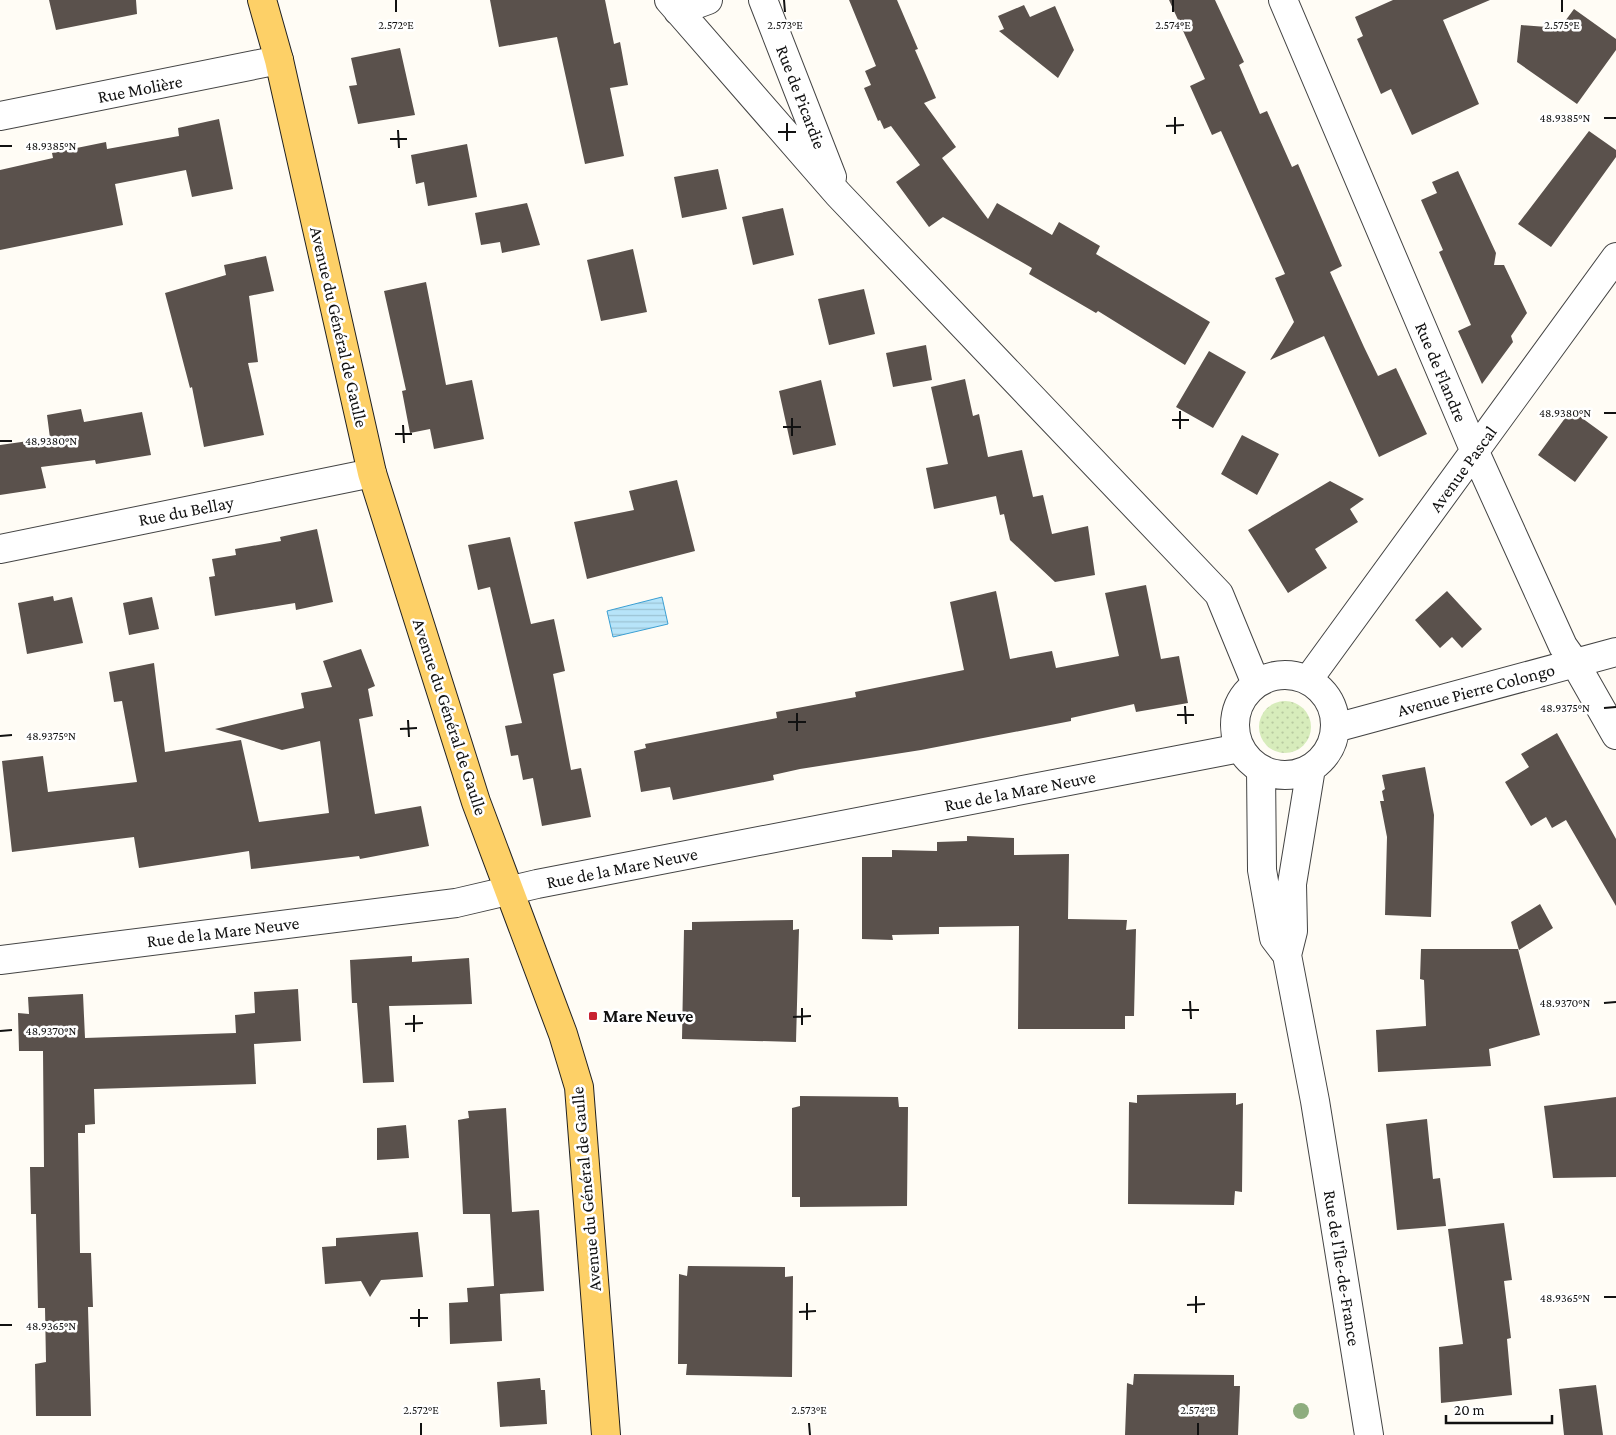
<svg xmlns="http://www.w3.org/2000/svg" width="1616" height="1435" viewBox="0 0 1616 1435" font-family="'Crimson Pro',serif">
<defs>
<pattern id="grass-dots" width="8" height="8" patternUnits="userSpaceOnUse" patternTransform="scale(1.25)"><rect width="8" height="8" fill="#d7ecbb"/><path d="M2 2h.1M6 6h.1" fill="none" stroke="#b8c9a0" stroke-width="1.8" stroke-linecap="round"/></pattern>
<pattern id="water-rules" width="6" height="5" patternUnits="userSpaceOnUse" patternTransform="scale(1.25)"><rect width="6" height="5" fill="#b7e4f9"/><path d="M0 2.5h6" fill="none" stroke="#9cc3d4"/></pattern>
</defs>
<rect width="100%" height="100%" fill="#fffcf5"/>
<path fill="url(#grass-dots)" d="M1259 727a26 26 0 1 1 52 0a26 26 0 1 1-52 0Z"/>
<path fill="url(#water-rules)" stroke="#3b9fd3" d="M 662,597 L 668,624 L 613,637 L 607,611 Z"/>
<path fill="#5a514c" d="M 49,0 L 136,0 L 137,14 L 56,30 Z
M 490,0 L 605,0 L 614,44 L 620,42 L 628,85 L 610,88 L 624,156 L 585,164 L 557,37 L 499,47 Z
M 849,0 L 897,0 L 918,49 L 915,50 L 936,98 L 924,103 L 956,147 L 942,158 L 988,219 L 997,203 L 1052,235 L 1059,222 L 1100,246 L 1096,254 L 1210,322 L 1185,365 L 1098,311 L 1096,313 L 1029,274 L 1032,268 L 943,217 L 929,227 L 896,182 L 920,165 L 891,126 L 884,129 L 880,120 L 878,121 L 864,88 L 871,85 L 865,71 L 876,66 Z
M 1169,0 L 1215,0 L 1244,62 L 1239,65 L 1260,114 L 1267,111 L 1292,167 L 1298,164 L 1342,266 L 1330,272 L 1364,347 L 1378,376 L 1396,368 L 1427,434 L 1379,457 L 1324,336 L 1270,360 L 1294,322 L 1275,278 L 1285,274 L 1221,131 L 1212,135 L 1190,86 L 1205,79 Z
M 1393,0 L 1490,0 L 1443,20 L 1479,104 L 1412,135 L 1391,89 L 1381,94 L 1357,39 L 1363,36 L 1355,17 Z
M 1024,5 L 1030,17 L 1055,6 L 1074,50 L 1058,78 L 999,31 L 1004,29 L 998,16 Z
M 1574,9 L 1616,39 L 1616,50 L 1577,104 L 1517,62 L 1521,25 L 1560,28 Z
M 400,48 L 415,115 L 358,124 L 349,86 L 357,85 L 351,58 Z
M 219,119 L 233,189 L 192,197 L 186,170 L 115,184 L 123,225 L 0,250 L 0,170 L 53,158 L 52,153 L 106,142 L 107,149 L 179,136 L 178,128 Z
M 1589,131 L 1616,150 L 1616,157 L 1551,247 L 1518,224 Z
M 467,144 L 477,197 L 428,206 L 424,182 L 416,184 L 411,155 Z
M 718,169 L 727,209 L 682,218 L 674,177 Z
M 1458,171 L 1496,253 L 1494,265 L 1504,265 L 1527,313 L 1511,336 L 1513,342 L 1482,384 L 1458,331 L 1471,325 L 1439,252 L 1443,250 L 1421,200 L 1437,193 L 1432,182 Z
M 527,203 L 540,245 L 502,253 L 500,242 L 481,245 L 475,213 Z
M 783,208 L 794,255 L 753,265 L 742,217 Z
M 633,249 L 647,312 L 601,321 L 587,260 Z
M 266,256 L 274,291 L 249,296 L 258,362 L 248,363 L 264,435 L 204,447 L 192,387 L 190,388 L 165,293 L 226,275 L 224,265 Z
M 426,282 L 446,385 L 472,380 L 484,439 L 434,449 L 430,429 L 410,433 L 402,391 L 406,390 L 384,291 Z
M 864,289 L 875,334 L 829,345 L 818,299 Z
M 926,345 L 932,380 L 893,387 L 886,353 Z
M 1209,351 L 1246,372 L 1213,428 L 1176,407 Z
M 965,379 L 973,416 L 979,414 L 988,457 L 1022,450 L 1033,497 L 1043,495 L 1052,534 L 1088,526 L 1095,575 L 1055,582 L 1010,540 L 1004,514 L 1000,515 L 996,496 L 934,509 L 926,468 L 948,464 L 931,387 Z
M 821,380 L 836,445 L 793,455 L 779,391 Z
M 81,409 L 84,422 L 142,412 L 151,455 L 96,464 L 95,460 L 41,467 L 46,488 L 0,495 L 0,445 L 50,438 L 47,415 Z
M 1571,410 L 1608,437 L 1575,482 L 1538,455 Z
M 1242,435 L 1279,454 L 1257,495 L 1221,474 Z
M 677,480 L 695,551 L 587,579 L 574,522 L 634,510 L 629,491 Z
M 1330,481 L 1364,499 L 1350,509 L 1358,522 L 1315,549 L 1327,568 L 1288,593 L 1248,530 Z
M 317,529 L 333,602 L 296,610 L 295,603 L 215,616 L 209,577 L 215,576 L 212,559 L 236,555 L 235,549 L 281,541 L 280,537 Z
M 510,537 L 531,624 L 554,619 L 565,671 L 553,674 L 571,770 L 581,768 L 591,817 L 542,826 L 533,778 L 523,780 L 518,755 L 511,756 L 505,726 L 522,723 L 490,587 L 478,590 L 468,545 Z
M 1146,585 L 1161,659 L 1179,656 L 1188,703 L 1136,712 L 1134,704 L 1071,718 L 1071,721 L 921,750 L 800,769 L 773,775 L 774,780 L 673,800 L 670,787 L 641,792 L 634,751 L 646,748 L 645,744 L 777,718 L 776,712 L 856,697 L 855,692 L 964,670 L 950,602 L 996,591 L 1010,659 L 1052,651 L 1056,668 L 1119,656 L 1105,593 Z
M 1447,591 L 1482,629 L 1462,648 L 1452,637 L 1440,648 L 1415,620 Z
M 53,596 L 54,601 L 72,597 L 83,643 L 27,654 L 18,603 Z
M 152,597 L 159,629 L 129,635 L 123,603 Z
M 361,649 L 375,686 L 368,689 L 373,716 L 359,719 L 375,814 L 421,806 L 429,846 L 360,859 L 359,856 L 251,869 L 249,851 L 139,868 L 134,837 L 12,852 L 2,761 L 43,756 L 48,792 L 137,782 L 122,701 L 114,702 L 109,672 L 154,663 L 165,752 L 241,740 L 259,822 L 329,813 L 320,741 L 282,750 L 215,729 L 304,708 L 301,693 L 332,687 L 323,661 Z
M 1557,733 L 1616,839 L 1616,906 L 1566,820 L 1552,828 L 1546,817 L 1531,826 L 1505,782 L 1529,767 L 1521,754 Z
M 1425,767 L 1434,815 L 1431,917 L 1385,915 L 1387,837 L 1380,801 L 1384,801 L 1382,791 L 1385,789 L 1382,775 Z
M 967,836 L 1014,838 L 1014,855 L 1069,854 L 1068,919 L 1127,920 L 1126,930 L 1136,929 L 1134,1016 L 1125,1016 L 1125,1029 L 1018,1029 L 1019,926 L 939,927 L 939,934 L 892,935 L 893,940 L 862,939 L 862,857 L 892,857 L 892,850 L 937,851 L 937,842 L 967,841 Z
M 1540,904 L 1553,928 L 1519,950 L 1511,922 Z
M 793,920 L 793,930 L 799,929 L 796,1042 L 682,1039 L 684,930 L 692,930 L 692,922 Z
M 1421,949 L 1518,949 L 1540,1035 L 1489,1049 L 1491,1066 L 1378,1072 L 1376,1030 L 1426,1026 L 1424,980 L 1420,979 Z
M 412,956 L 412,962 L 469,958 L 472,1004 L 389,1006 L 394,1082 L 363,1083 L 357,1003 L 352,1003 L 350,960 Z
M 298,989 L 301,1041 L 254,1044 L 256,1084 L 94,1089 L 95,1124 L 85,1125 L 85,1133 L 78,1133 L 80,1253 L 91,1253 L 93,1307 L 88,1307 L 91,1416 L 36,1416 L 35,1364 L 46,1362 L 45,1308 L 38,1308 L 36,1214 L 31,1214 L 30,1167 L 44,1167 L 43,1051 L 19,1051 L 18,1013 L 29,1014 L 28,997 L 83,994 L 85,1038 L 236,1033 L 235,1015 L 255,1013 L 254,992 Z
M 1236,1093 L 1236,1105 L 1243,1103 L 1242,1192 L 1235,1191 L 1234,1205 L 1128,1204 L 1129,1102 L 1137,1103 L 1137,1095 Z
M 800,1096 L 898,1097 L 899,1107 L 908,1107 L 907,1206 L 800,1207 L 800,1197 L 792,1197 L 792,1108 L 800,1106 Z
M 1616,1097 L 1616,1177 L 1553,1178 L 1544,1106 Z
M 506,1108 L 512,1212 L 539,1210 L 544,1291 L 500,1294 L 502,1341 L 450,1344 L 449,1303 L 468,1302 L 467,1288 L 494,1286 L 490,1214 L 463,1214 L 458,1120 L 469,1118 L 468,1111 Z
M 1427,1119 L 1433,1179 L 1440,1178 L 1446,1226 L 1397,1230 L 1386,1124 Z
M 406,1125 L 409,1158 L 377,1160 L 377,1128 Z
M 1504,1223 L 1512,1280 L 1504,1281 L 1511,1338 L 1507,1339 L 1512,1395 L 1441,1403 L 1439,1347 L 1463,1344 L 1448,1229 Z
M 418,1232 L 423,1277 L 381,1280 L 370,1297 L 361,1281 L 325,1284 L 322,1247 L 336,1246 L 336,1238 Z
M 688,1266 L 785,1267 L 785,1277 L 793,1276 L 792,1377 L 686,1375 L 687,1364 L 678,1364 L 679,1274 L 687,1276 Z
M 1134,1374 L 1234,1375 L 1234,1386 L 1240,1386 L 1238,1435 L 1125,1435 L 1127,1383 L 1133,1385 Z
M 540,1378 L 541,1390 L 545,1390 L 547,1424 L 500,1427 L 497,1382 Z
M 1596,1385 L 1603,1435 L 1564,1435 L 1559,1389 Z"/>
<g fill="none" stroke-linecap="round" stroke-linejoin="round">
<defs>
<path id="minor" d="M 669,0 L 838,194 L 1219,594 L 1256,684
M 763,0 L 832,177
M 1283,0 L 1475,452 L 1563,646 L 1575,663 L 1616,735
M 678,11 L 708,0
M 0,116 L 279,60
M 0,549 L 372,473
M1235 725a50 50 0 1 1 100 0a50 50 0 1 1-100 0Z
M 1308,680 L 1616,257
M 1335,728 L 1616,652
M 1311,768 L 1292,884 L 1293,931 L 1287,955 L 1315,1101 L 1369,1435
M 1261,769 L 1262,870 L 1274,938 L 1287,955
M 0,960 L 456,903 L 537,884 L 1240,748"/>
<path id="major" d="M 262,0 L 279,60 L 372,473 L 476,802 L 563,1034 L 579,1087 L 606,1435"/>
</defs>
<use href="#minor" stroke="#444" stroke-width="30"/>
<use href="#major" stroke="#222" stroke-width="30"/>
<use href="#minor" stroke="#fff" stroke-width="28"/>
<use href="#major" stroke="#fdd067" stroke-width="28"/>
</g>
<circle fill="#8ead7e" cx="1301" cy="1411" r="8"/>
<path fill="none" stroke="#111" stroke-width="2" d="M 396,0 L 396,12M 784,0 L 785,12M 1173,0 L 1173,12M 1562,0 L 1562,12M 1175,117 L 1175,134M 1604,118 L 1616,118M 787,123 L 787,141M 1166,126 L 1184,125M 398,130 L 399,148M 778,132 L 796,132M 390,139 L 407,139M 0,146 L 12,146M 1180,411 L 1180,429M 1604,413 L 1616,413M 792,418 L 792,436M 1172,420 L 1189,420M 403,425 L 404,443M 783,427 L 801,427M 395,434 L 412,434M 0,441 L 12,441M 1185,706 L 1186,724M 1604,708 L 1616,707M 797,713 L 797,731M 1177,715 L 1194,715M 408,720 L 409,737M 788,722 L 806,722M 400,729 L 417,728M 0,736 L 12,735M 1190,1001 L 1191,1019M 1604,1003 L 1616,1002M 802,1008 L 802,1025M 1182,1010 L 1199,1010M 414,1015 L 414,1032M 793,1017 L 811,1016M 405,1024 L 423,1023M 0,1031 L 12,1030M 1196,1296 L 1196,1313M 1604,1297 L 1616,1297M 807,1303 L 807,1320M 1187,1305 L 1205,1304M 419,1309 L 419,1327M 799,1312 L 816,1311M 410,1318 L 428,1318M 0,1325 L 12,1325M 421,1423 L 421,1435M 809,1423 L 810,1435M 1198,1423 L 1198,1435"/>
<rect fill="#c82233" stroke="#fff" stroke-width="2" x="588" y="1011" width="10" height="10" rx="2.5"/>
<g text-anchor="middle" dominant-baseline="central" stroke-width="5" stroke-linejoin="round" paint-order="stroke">
<g font-size="18" fill="#111" stroke="#fff">
<text transform="translate(140 89) rotate(-11)">Rue Molière</text>
<text transform="translate(801 97) rotate(69)">Rue de Picardie</text>
<text transform="translate(339 327) rotate(77)">Avenue du Général de Gaulle</text>
<text transform="translate(1441 372) rotate(67)">Rue de Flandre</text>
<text transform="translate(1463 469) rotate(-54)">Avenue Pascal</text>
<text transform="translate(186 511) rotate(-11)">Rue du Bellay</text>
<text transform="translate(1476 690) rotate(-15)">Avenue Pierre Colongo</text>
<text transform="translate(450 717) rotate(72)">Avenue du Général de Gaulle</text>
<text transform="translate(1020 791) rotate(-11)">Rue de la Mare Neuve</text>
<text transform="translate(622 868) rotate(-11)">Rue de la Mare Neuve</text>
<text transform="translate(223 932) rotate(-7)">Rue de la Mare Neuve</text>
<text transform="translate(586 1189) rotate(-95)">Avenue du Général de Gaulle</text>
<text transform="translate(1342 1268) rotate(81)">Rue de l'Île-de-France</text>
</g>
<g font-size="18" font-weight="bold" fill="#111" stroke="#fff" text-anchor="start">
<text x="603" y="1016">Mare Neuve</text>
</g>
</g>
<g font-size="12" text-anchor="middle" fill="#111" stroke="#fff" stroke-width="5" stroke-linejoin="round" paint-order="stroke">
<text x="396" y="29">2.572°E</text>
<text x="785" y="29">2.573°E</text>
<text x="1173" y="29">2.574°E</text>
<text x="1562" y="29">2.575°E</text>
<text x="1565" y="122">48.9385°N</text>
<text x="51" y="150">48.9385°N</text>
<text x="1565" y="417">48.9380°N</text>
<text x="51" y="445">48.9380°N</text>
<text x="1565" y="712">48.9375°N</text>
<text x="51" y="740">48.9375°N</text>
<text x="1565" y="1007">48.9370°N</text>
<text x="51" y="1035">48.9370°N</text>
<text x="1565" y="1302">48.9365°N</text>
<text x="51" y="1330">48.9365°N</text>
<text x="421" y="1414">2.572°E</text>
<text x="809" y="1414">2.573°E</text>
<text x="1198" y="1414">2.574°E</text>
</g>
<path d="M1446 1415v8h106v-8" fill="none" stroke="#111111" stroke-width="2.5"/>
<text x="1454" y="1415" font-size="15" fill="#111111" stroke="#ffffff" stroke-width="4" paint-order="stroke">20 m</text>
</svg>
